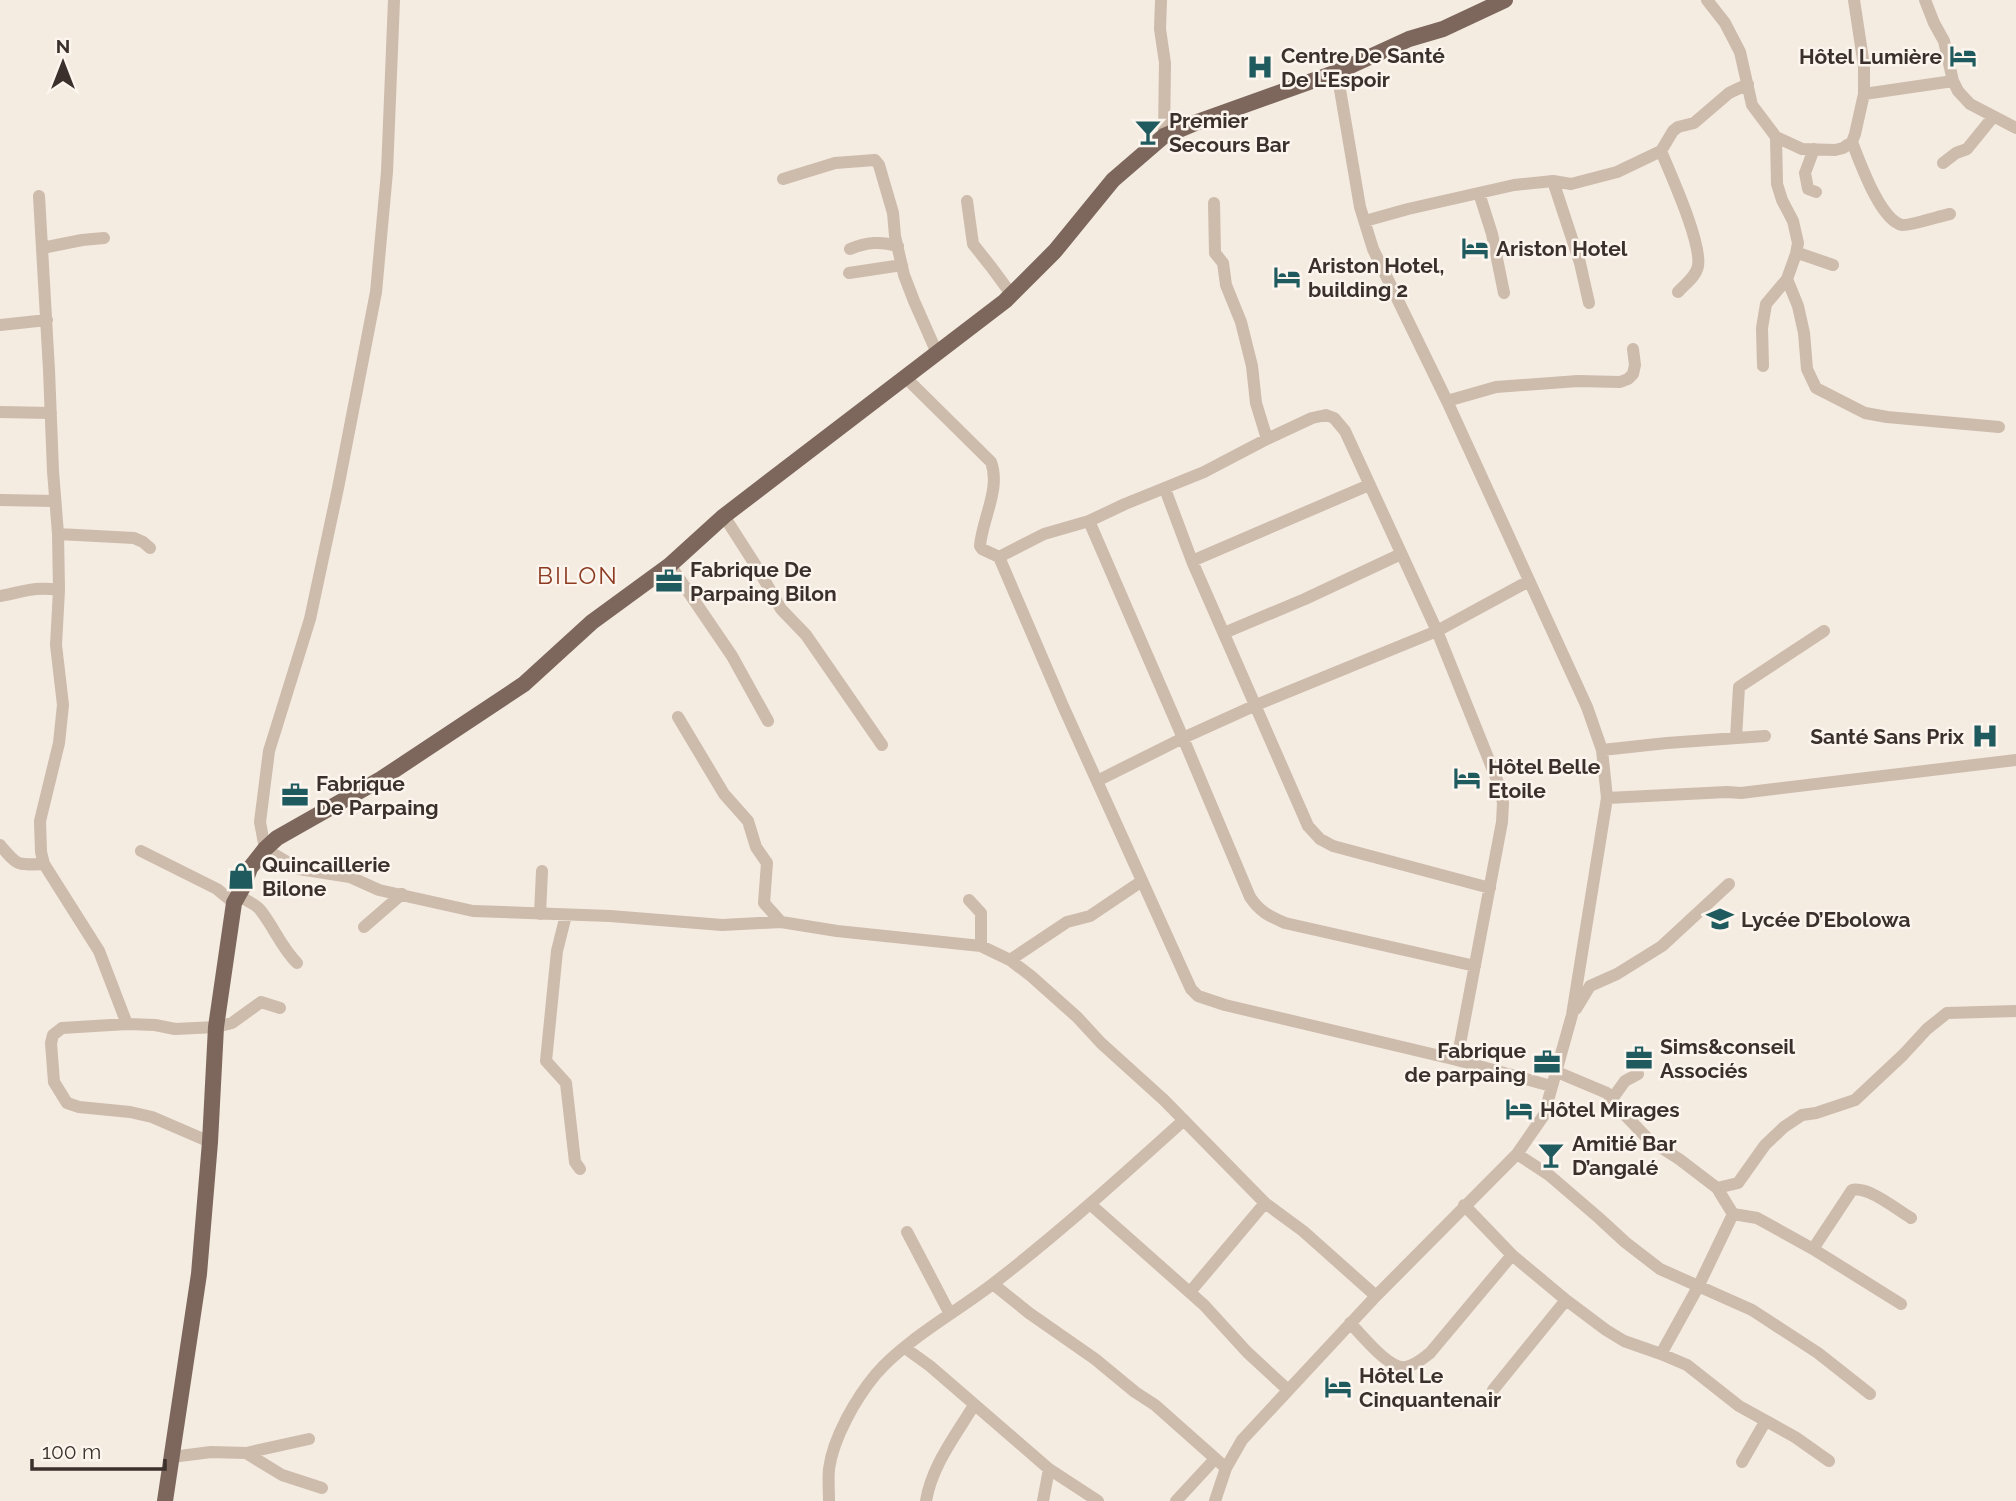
<svg xmlns="http://www.w3.org/2000/svg" width="2016" height="1501" viewBox="0 0 2016 1501" font-family="Raleway,sans-serif">
<rect width="100%" height="100%" fill="#f4ebe1"/>
<g fill="none" stroke-linecap="round" stroke-linejoin="round">
<path stroke="#cdbbac" stroke-width="12" d="M 394,0 L 387,172 L 376,292 L 338,488 L 310,619 L 269,751 L 260,822 L 265,849 L 299,869 L 350,877 L 379,890 L 473,911 L 610,916 L 722,925 L 781,922 L 837,931 L 981,946 L 1010,960 L 1031,976 L 1077,1017 L 1101,1043 L 1164,1100 L 1265,1203 L 1303,1231 L 1376,1296
M 1161,0 L 1160,29 L 1165,63 L 1164,136
M 1707,0 L 1725,23 L 1740,52 L 1752,105 L 1776,137 L 1802,149 L 1835,150 L 1843,148 L 1852,142 L 1855,134 L 1864,94 L 1864,66 L 1854,0
M 1925,0 L 1934,23 L 1944,41 L 1953,81 L 1958,91 L 1970,104 L 2016,128
M 1864,94 L 1953,81
M 1852,142 C 1860,162 1880,220 1902,225 C 1909,226 1940,216 1950,214
M 1814,149 L 1805,173 L 1808,189 L 1816,192
M 1661,151 C 1671,175 1702,243 1698,266 C 1696,277 1685,284 1678,292
M 1943,163 L 1956,153 L 1967,149 L 1993,117
M 783,179 L 835,163 L 875,160 L 879,165 L 893,213 L 895,236 L 904,275 L 914,301 L 937,353
M 1553,181 L 1580,263 L 1589,303
M 1479,193 L 1492,234 L 1504,293
M 39,196 L 49,370 L 53,471 L 58,534 L 59,590 L 56,645 L 63,705 L 59,743 L 40,821 L 41,852 L 44,864 L 99,951 L 127,1024
M 967,201 L 973,244 L 992,268 L 1011,294
M 1214,203 L 1215,253 L 1223,263 L 1226,285 L 1241,322 L 1252,366 L 1256,403 L 1267,439
M 1365,221 L 1408,209 L 1514,185 L 1553,181 L 1571,184 L 1617,172 L 1661,151 L 1673,131 L 1678,127 L 1694,123 L 1729,93 L 1748,84
M 42,248 L 82,240 L 104,238
M 850,249 C 867,242 880,241 898,246
M 1796,254 L 1801,254 L 1833,265
M 849,273 L 902,265
M 1787,279 L 1798,306 L 1804,333 L 1807,369 L 1816,388 L 1865,413 L 1887,417 L 1999,427
M 0,325 L 47,320
M 1763,366 L 1762,328 L 1766,304 L 1787,279 L 1796,254 L 1798,243 L 1793,221 L 1782,200 L 1777,184 L 1776,137
M 905,377 L 991,462 C 1001,489 982,519 980,546 L 982,549 L 999,557 L 1063,706 L 1191,989 L 1198,996 L 1225,1005 L 1457,1060 L 1551,1086
M 1447,401 L 1496,387 L 1578,381 L 1620,382 L 1628,379 L 1633,374 L 1635,365 L 1633,349
M 0,412 L 51,413
M 1165,489 L 1192,561 L 1308,826 L 1320,839 L 1333,846 L 1490,888
M 0,500 L 55,501
M 724,516 L 758,569 L 781,609 L 806,635 L 882,745
M 1089,521 L 1183,738 L 1250,897 C 1260,912 1269,916 1285,923 L 1475,966
M 58,534 L 134,538 L 143,542 L 150,548
M 999,557 L 1044,534 L 1089,521 L 1125,504 L 1204,472 L 1267,439 L 1312,418 L 1326,415 L 1334,418 L 1345,431 L 1437,631 L 1499,785 L 1503,803 L 1502,822 L 1457,1060
M 1192,561 L 1369,485
M 670,565 L 732,656 L 768,721
M 0,596 C 24,592 33,586 59,590
M 1224,633 L 1305,599 L 1401,554
M 678,717 L 724,794 L 748,821 L 756,847 L 767,863 L 764,903 L 781,922
M 1736,738 L 1739,687 L 1824,631
M 1602,750 L 1667,743 L 1765,736
M 1097,781 L 1183,738 L 1256,705 L 1437,631 L 1529,581
M 1607,798 L 1727,792 L 1741,793 L 2016,760
M 0,845 C 18,866 16,865 44,864
M 141,851 L 217,889 L 234,903
M 239,894 C 245,902 256,903 261,911 C 275,929 281,947 297,963
M 969,900 L 981,913 L 981,946
M 540,914 L 542,871
M 566,915 L 557,951 L 546,1061 L 566,1083 L 575,1162 L 580,1169
M 364,927 L 402,894
M 1010,960 L 1067,922 L 1090,916 L 1142,881
M 1576,1009 L 1590,986 L 1617,974 L 1662,946 L 1729,884
M 1557,1072 L 1607,1093 L 1625,1115 L 1649,1140 L 1679,1159 L 1717,1188 L 1733,1214 L 1757,1218 L 1813,1249 L 1901,1304
M 1612,1099 L 1625,1081 L 1638,1074
M 210,1142 L 152,1117 L 130,1112 L 79,1107 L 67,1103 L 54,1082 L 51,1043 L 53,1035 L 62,1028 L 127,1024 L 155,1025 L 175,1029 L 216,1027 L 232,1023 L 261,1002 L 280,1008
M 1517,1154 L 1549,1175 L 1599,1218 L 1625,1242 L 1660,1269 L 1752,1310 L 1818,1353 L 1870,1394
M 1717,1188 L 1738,1183 L 1765,1145 L 1784,1127 L 1802,1115 L 1816,1113 L 1855,1100 L 1903,1055 L 1927,1029 L 1947,1013 L 2016,1011
M 1090,1204 L 1204,1305 L 1247,1352 L 1288,1390
M 1464,1205 L 1512,1255 L 1566,1300 L 1606,1330 L 1624,1341 L 1661,1354 L 1687,1365 L 1739,1406 L 1795,1437 L 1829,1461
M 907,1232 L 950,1314
M 1813,1249 L 1852,1190 C 1868,1186 1896,1209 1911,1218
M 993,1284 L 1029,1313 L 1095,1359 L 1135,1392 L 1155,1405 L 1226,1468
M 1190,1292 L 1265,1203
M 1350,1323 C 1363,1336 1389,1370 1406,1367 C 1416,1365 1423,1358 1430,1353 L 1512,1255
M 905,1348 L 930,1366 L 1049,1469 L 1098,1501
M 1661,1354 L 1698,1287 L 1733,1214
M 1493,1390 L 1566,1300
M 246,1453 L 309,1439
M 172,1457 L 211,1452 L 246,1453 L 282,1475 L 322,1488
M 1742,1462 L 1765,1422
M 829,1501 C 829,1491 828,1479 829,1469 C 833,1438 856,1398 876,1374 C 905,1340 958,1311 994,1283 C 1060,1232 1122,1176 1184,1120
M 926,1501 C 932,1465 956,1435 974,1405
M 1043,1501 L 1049,1469
M 1176,1501 L 1214,1460
M 1215,1501 L 1226,1468 L 1242,1440 L 1376,1296 L 1517,1154 L 1544,1115 L 1572,1015 L 1607,798 L 1602,750 L 1587,707 L 1447,401 L 1373,249 L 1360,207 L 1337,72"/>
<path stroke="#7d675c" stroke-width="16" d="M 165,1501 L 199,1274 L 210,1142 L 216,1027 L 234,903 L 244,885 L 250,868 L 265,849 L 277,838 L 381,779 L 524,684 L 592,622 L 670,565 L 724,516 L 1005,301 L 1055,251 L 1113,180 L 1164,136 L 1200,121 L 1337,72 L 1409,39 L 1443,29 L 1505,0"/>
</g>
<defs>
<symbol id="hotel-bare" viewBox="-9 -9 18 18"><path d="M-6-4.5h1.5V1H6V5H4.5V3h-9V5H-6ZM-4 0a1.8 1.8 0 1 1 3.6 0ZM.5 0V-2.5h3Q6-2.5 6 0Z" fill="#1f5a5e" stroke="#fbf5ee" stroke-width="2.5" paint-order="stroke"/></symbol>
<symbol id="hospital-bare" viewBox="-9 -9 18 18"><path d="M-5-5h3v3.5h4V-5h3V5h-3V1.5h-4V5h-3Z" fill="#1f5a5e" stroke="#fbf5ee" stroke-width="2.5" paint-order="stroke"/></symbol>
<symbol id="bar-bare" viewBox="-9 -9 18 18"><path d="M-6-5H6L.8 .8V4.5H3.5V6h-7V4.5H-.8V.8Z" fill="#1f5a5e" stroke="#fbf5ee" stroke-width="2.5" paint-order="stroke"/></symbol>
<symbol id="office-bare" viewBox="-9 -9 18 18"><path d="M-6-3h4V-5.5h4V-3h4V5H-6ZM-1-4.5V-3h2v-1.5ZM-6 0V1H6V0Z" fill="#1f5a5e" stroke="#fbf5ee" stroke-width="2.5" paint-order="stroke"/></symbol>
<symbol id="shop-bare" viewBox="-9 -9 18 18"><path d="M-5-2.5h2.3a2.7 3.5 0 0 1 5.4 0H5L5.5 6h-11ZM-1.5-2.5h3a1.5 2.3 0 0 0-3 0Z" fill="#1f5a5e" stroke="#fbf5ee" stroke-width="2.5" paint-order="stroke"/></symbol>
<symbol id="school-bare" viewBox="-9 -9 18 18"><path d="M0-5L7-2L0 1L-7-2ZM-4 1L0 2.5L4 1V4Q0 6-4 4Z" fill="#1f5a5e" stroke="#fbf5ee" stroke-width="2.5" paint-order="stroke"/></symbol>
</defs>
<g fill-rule="evenodd">
<use href="#hotel-bare" x="1944" y="37" width="38" height="38"/>
<use href="#hospital-bare" x="1241" y="48" width="38" height="38"/>
<use href="#bar-bare" x="1129" y="113" width="38" height="38"/>
<use href="#hotel-bare" x="1456" y="229" width="38" height="38"/>
<use href="#hotel-bare" x="1268" y="258" width="38" height="38"/>
<use href="#office-bare" x="650" y="562" width="38" height="38"/>
<use href="#hospital-bare" x="1966" y="717" width="38" height="38"/>
<use href="#hotel-bare" x="1448" y="759" width="38" height="38"/>
<use href="#office-bare" x="276" y="776" width="38" height="38"/>
<use href="#shop-bare" x="222" y="857" width="38" height="38"/>
<use href="#school-bare" x="1701" y="900" width="38" height="38"/>
<use href="#office-bare" x="1620" y="1039" width="38" height="38"/>
<use href="#office-bare" x="1528" y="1043" width="38" height="38"/>
<use href="#hotel-bare" x="1500" y="1090" width="38" height="38"/>
<use href="#bar-bare" x="1532" y="1136" width="38" height="38"/>
<use href="#hotel-bare" x="1319" y="1368" width="38" height="38"/>
</g>
<g text-anchor="middle" dominant-baseline="central" stroke-width="5" stroke-linejoin="round" paint-order="stroke">
<g font-size="21" font-weight="bold" fill="#3b302b" stroke="#fbf5ee" text-anchor="start">
<text x="1281" y="55">Centre De Santé<tspan x="1281" dy="24">De L’Espoir</tspan></text>
<text x="1942" y="56" text-anchor="end">Hôtel Lumière</text>
<text x="1169" y="120">Premier<tspan x="1169" dy="24">Secours Bar</tspan></text>
<text x="1496" y="248">Ariston Hotel</text>
<text x="1308" y="265">Ariston Hotel,<tspan x="1308" dy="24">building 2</tspan></text>
<text x="690" y="569">Fabrique De<tspan x="690" dy="24">Parpaing Bilon</tspan></text>
<text x="1964" y="736" text-anchor="end">Santé Sans Prix</text>
<text x="1488" y="766">Hôtel Belle<tspan x="1488" dy="24">Etoile</tspan></text>
<text x="316" y="783">Fabrique<tspan x="316" dy="24">De Parpaing</tspan></text>
<text x="262" y="864">Quincaillerie<tspan x="262" dy="24">Bilone</tspan></text>
<text x="1741" y="919">Lycée D’Ebolowa</text>
<text x="1660" y="1046">Sims&amp;conseil<tspan x="1660" dy="24">Associés</tspan></text>
<text x="1526" y="1050" text-anchor="end">Fabrique<tspan x="1526" dy="24">de parpaing</tspan></text>
<text x="1540" y="1109">Hôtel Mirages</text>
<text x="1572" y="1143">Amitié Bar<tspan x="1572" dy="24">D’angalé</tspan></text>
<text x="1359" y="1375">Hôtel Le<tspan x="1359" dy="24">Cinquantenair</tspan></text>
</g>
<g font-size="24" letter-spacing="2" fill="#8c3b22" stroke="#fbf5ee">
<text x="578" y="575">BILON</text>
</g>
</g>
<g transform="translate(63 63)" stroke="#fbf5ee" stroke-width="5" paint-order="stroke">
<path d="M0-5L12 26L0 18L-12 26Z" fill="#3b302b"/>
<text y="-10" font-size="19" font-weight="bold" text-anchor="middle" fill="#3b302b">N</text>
</g>
<path d="M32 1459v10h133v-10" fill="none" stroke="#3b302b" stroke-width="3.5"/>
<text x="42" y="1459" font-size="21" fill="#3b302b" stroke="#fbf5ee" stroke-width="5" paint-order="stroke">100 m</text>
</svg>
